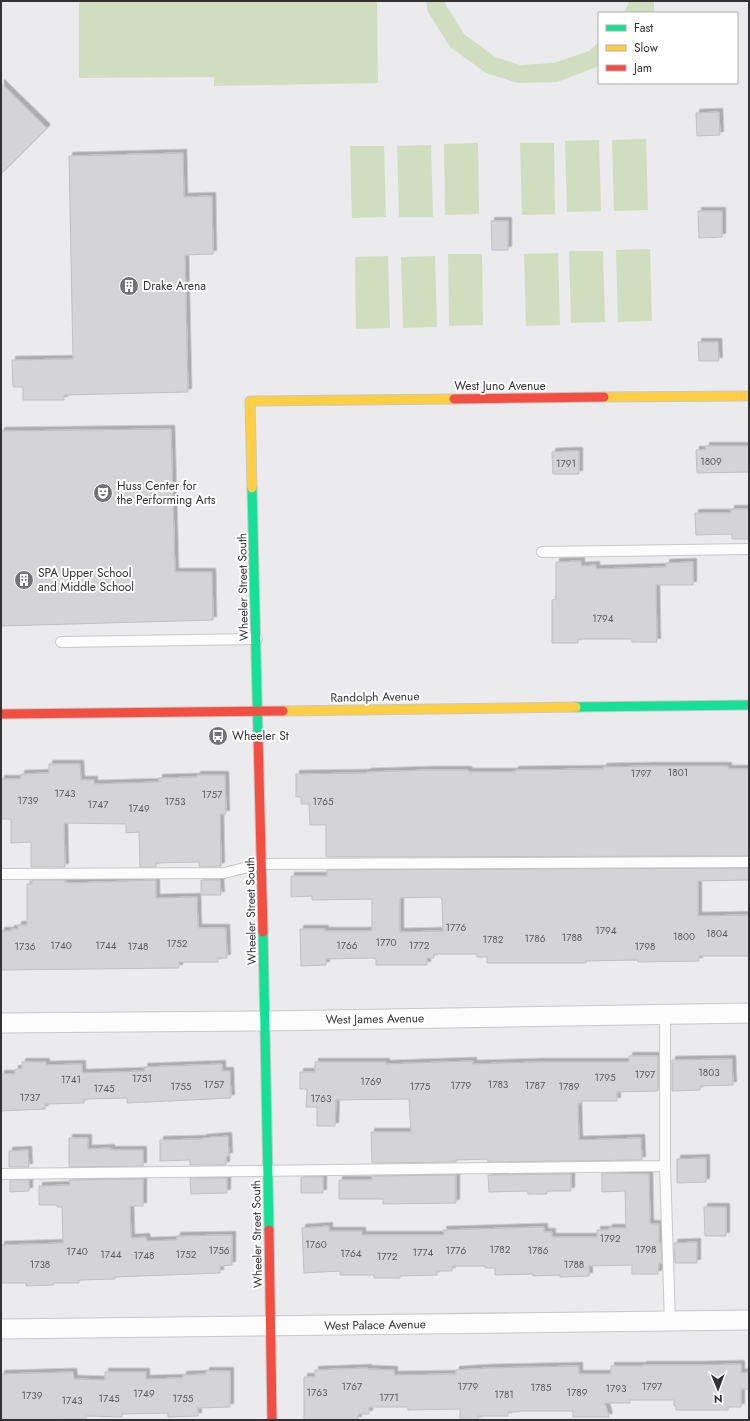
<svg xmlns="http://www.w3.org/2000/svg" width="750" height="1421" viewBox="0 0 750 1421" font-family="Jost,sans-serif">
<defs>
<filter id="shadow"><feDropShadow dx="3.5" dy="-3.5" stdDeviation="0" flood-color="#0004"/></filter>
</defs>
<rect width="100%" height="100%" fill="#ebeaec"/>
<path fill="#d1ddbf" d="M 79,1 L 377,1 L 378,83 L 214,86 L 214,77 L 79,78 Z
M 426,1 L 445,1 L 446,5 L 464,34 L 495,57 L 520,65 L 554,63 L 589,51 L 599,42 L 599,66 L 557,82 L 518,83 L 486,73 L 450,47 L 428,12 Z
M 629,1 L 654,1 L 654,13 L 624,13 Z
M 646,139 L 648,210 L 614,211 L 612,140 Z
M 599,140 L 601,211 L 567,212 L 565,141 Z
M 478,143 L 479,214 L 445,215 L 444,144 Z
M 520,143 L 554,143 L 555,214 L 522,215 Z
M 431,145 L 433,217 L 399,217 L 397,146 Z
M 350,146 L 384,146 L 386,217 L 352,218 Z
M 650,249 L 652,321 L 618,322 L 616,250 Z
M 569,251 L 603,251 L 605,322 L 571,323 Z
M 558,253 L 560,325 L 526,326 L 524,254 Z
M 448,254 L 482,254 L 483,325 L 449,326 Z
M 388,256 L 390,328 L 356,329 L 355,257 Z
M 435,256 L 437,327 L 403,328 L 401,257 Z"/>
<path fill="#d4d3d5" stroke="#c0bfc1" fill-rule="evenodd" filter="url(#shadow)" d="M 1,83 L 47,128 L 1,174 Z
M 719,112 L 720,135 L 697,136 L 696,113 Z
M 183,153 L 184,197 L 212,196 L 213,254 L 185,255 L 188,392 L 64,395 L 64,400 L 23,400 L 23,387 L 13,387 L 12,360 L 73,359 L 69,156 Z
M 698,211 L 722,211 L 722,237 L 699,238 Z
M 491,221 L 508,221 L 508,250 L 492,250 Z
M 698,342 L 718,342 L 719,361 L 699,361 Z
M 171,429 L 175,572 L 212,572 L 213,620 L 1,626 L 1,431 Z
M 706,446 L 749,446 L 749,472 L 697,473 L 696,450 L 706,450 Z
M 572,451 L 579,451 L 579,474 L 553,474 L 552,452 Z
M 731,509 L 749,509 L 749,539 L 732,539 L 732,534 L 696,535 L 695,513 L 731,513 Z
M 581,561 L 581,566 L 596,565 L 596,569 L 666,567 L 666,563 L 693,562 L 693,585 L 656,585 L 657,642 L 632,642 L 632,639 L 578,639 L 578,643 L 552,643 L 552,600 L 556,599 L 556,562 Z
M 49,764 L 80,764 L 81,780 L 94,780 L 94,784 L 159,782 L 159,778 L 197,777 L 197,775 L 225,775 L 226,814 L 220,814 L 221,866 L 201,867 L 199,866 L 199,862 L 156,863 L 156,867 L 140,867 L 139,832 L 126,833 L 126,824 L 64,823 L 65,867 L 31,867 L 31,842 L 11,843 L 11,819 L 1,819 L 1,779 L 21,779 L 21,774 L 49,773 Z
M 652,766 L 728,766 L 728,769 L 749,769 L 749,856 L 326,857 L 326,825 L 310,825 L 309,804 L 301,804 L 301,797 L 296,797 L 296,774 L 367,773 L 367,772 L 431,770 L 468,770 L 469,772 L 515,772 L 515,770 L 604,769 L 603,767 Z
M 749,868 L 749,880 L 698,881 L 698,916 L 749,915 L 749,956 L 699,956 L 699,961 L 638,962 L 638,960 L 586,961 L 586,963 L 487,963 L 487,957 L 477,957 L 477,954 L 434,954 L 434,958 L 427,958 L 427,965 L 376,965 L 376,959 L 372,958 L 326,959 L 326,965 L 301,966 L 300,929 L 325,929 L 325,931 L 372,931 L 372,899 L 312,900 L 312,896 L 291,897 L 291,876 L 327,876 L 327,870 ZM 441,897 L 441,899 L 442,899 L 443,931 L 400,932 L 400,898 Z
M 32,880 L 65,880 L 65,882 L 73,883 L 156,880 L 156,898 L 197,897 L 198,928 L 226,928 L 227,958 L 218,958 L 218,962 L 179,962 L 179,968 L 1,970 L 1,931 L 11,931 L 11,929 L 18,929 L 18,925 L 27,925 L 27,884 L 32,884 Z
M 201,880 L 220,880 L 221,895 L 201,895 Z
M 629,1056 L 658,1056 L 658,1091 L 617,1092 L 617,1101 L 582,1101 L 582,1103 L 578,1104 L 579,1140 L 641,1138 L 642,1160 L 488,1162 L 488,1159 L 456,1160 L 456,1162 L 372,1163 L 371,1132 L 411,1132 L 409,1099 L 336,1100 L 335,1126 L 317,1126 L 317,1107 L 306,1107 L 307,1089 L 300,1089 L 300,1072 L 315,1072 L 315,1062 L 386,1062 L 386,1064 L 473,1061 L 473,1064 L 540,1062 L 629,1062 Z
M 732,1059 L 733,1085 L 700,1086 L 700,1090 L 672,1091 L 672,1060 Z
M 22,1062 L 46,1062 L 46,1065 L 82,1064 L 82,1072 L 84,1073 L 145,1071 L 144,1067 L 222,1064 L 222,1071 L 230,1071 L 231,1098 L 127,1103 L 127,1098 L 84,1099 L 84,1103 L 45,1104 L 45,1109 L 1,1111 L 1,1074 L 15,1074 L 15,1069 L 22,1069 Z
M 228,1136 L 229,1156 L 226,1156 L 226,1165 L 190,1165 L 190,1160 L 160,1161 L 160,1140 L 203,1139 L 203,1138 Z
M 69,1138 L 88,1138 L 88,1149 L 111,1148 L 111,1150 L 143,1150 L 143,1166 L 69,1167 Z
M 28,1150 L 29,1167 L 9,1167 L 9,1151 Z
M 706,1158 L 706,1182 L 677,1183 L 677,1159 Z
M 602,1173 L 649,1174 L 650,1224 L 659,1224 L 659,1243 L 661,1243 L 662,1263 L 659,1263 L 658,1274 L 632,1274 L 632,1265 L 589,1266 L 589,1276 L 560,1277 L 560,1275 L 533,1276 L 533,1274 L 495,1275 L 495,1268 L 485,1268 L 485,1266 L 452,1266 L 452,1271 L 437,1271 L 437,1275 L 400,1276 L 400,1278 L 374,1278 L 374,1275 L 340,1275 L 340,1271 L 304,1273 L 302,1228 L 329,1226 L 329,1231 L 362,1231 L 362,1235 L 444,1235 L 443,1230 L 544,1227 L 544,1232 L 552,1232 L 552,1237 L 597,1237 L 597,1230 L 609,1230 L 609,1228 L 626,1228 L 625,1191 L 602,1192 Z
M 571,1174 L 571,1191 L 547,1191 L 547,1194 L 528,1194 L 528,1191 L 489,1192 L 488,1175 Z
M 456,1175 L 456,1203 L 383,1204 L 383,1199 L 339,1199 L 339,1180 L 372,1180 L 372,1176 Z
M 301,1177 L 323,1177 L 323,1193 L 301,1193 Z
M 190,1178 L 227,1178 L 227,1193 L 191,1194 Z
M 143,1179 L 143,1206 L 130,1206 L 131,1238 L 146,1237 L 147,1241 L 177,1240 L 177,1236 L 232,1235 L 232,1265 L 220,1266 L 220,1273 L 115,1277 L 115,1279 L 79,1280 L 79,1283 L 53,1283 L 53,1285 L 26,1286 L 26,1283 L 1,1283 L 1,1245 L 63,1243 L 62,1207 L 57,1207 L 57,1205 L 39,1205 L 39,1186 L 70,1185 L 69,1180 Z
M 10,1180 L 29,1180 L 29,1191 L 10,1192 Z
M 704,1207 L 726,1207 L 726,1236 L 705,1236 Z
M 697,1242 L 697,1263 L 675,1263 L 674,1243 Z
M 741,1364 L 741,1373 L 749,1372 L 749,1389 L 741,1389 L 741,1407 L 728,1407 L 728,1410 L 676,1410 L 676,1406 L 674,1406 L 674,1400 L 629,1400 L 630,1403 L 605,1403 L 609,1417 L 573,1417 L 573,1411 L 519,1411 L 519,1412 L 508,1412 L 508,1416 L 478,1416 L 478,1420 L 460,1420 L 460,1409 L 408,1410 L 408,1407 L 369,1407 L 369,1414 L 358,1414 L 358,1420 L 304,1420 L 304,1377 L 315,1377 L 315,1370 L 368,1368 L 368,1369 L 394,1370 L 394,1375 L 456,1374 L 456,1370 L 489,1368 L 579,1366 L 579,1374 L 611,1374 L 611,1366 L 643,1366 L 643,1365 L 700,1365 Z
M 206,1371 L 230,1371 L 230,1407 L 198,1408 L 198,1416 L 168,1417 L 168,1413 L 122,1414 L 122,1417 L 86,1416 L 86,1419 L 1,1420 L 1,1374 L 73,1372 L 74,1379 L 105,1380 L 105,1372 L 146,1372 L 146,1379 L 183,1378 L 183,1375 L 206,1374 Z"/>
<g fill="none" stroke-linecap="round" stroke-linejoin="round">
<defs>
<path id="lane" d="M 542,552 L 749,549
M 61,642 L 257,639
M 1,874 L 224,873 L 261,864 L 749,862
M 665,1015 L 665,1166 L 670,1322
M 1,1174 L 665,1166"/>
<path id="street" d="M 1,1023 L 265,1021 L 749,1013
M 1,1329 L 749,1320"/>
<path id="fast" d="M 252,488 L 258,736
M 576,707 L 749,705
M 263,932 L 269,1230"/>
<path id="slow" d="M 604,397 L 749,396
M 252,488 L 250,401 L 454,399
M 283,711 L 576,707"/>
<path id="jam" d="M 454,399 L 604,397
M 1,714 L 283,711
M 258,736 L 263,932
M 269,1230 L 272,1420"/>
</defs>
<use href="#lane" stroke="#c8c7c9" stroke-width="12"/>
<use href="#street" stroke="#c8c7c9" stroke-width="21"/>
<use href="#fast" stroke="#c8c7c9" stroke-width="11"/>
<use href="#slow" stroke="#c8c7c9" stroke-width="11"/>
<use href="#jam" stroke="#c8c7c9" stroke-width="11"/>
<use href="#lane" stroke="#fcfcfc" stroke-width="10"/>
<use href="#street" stroke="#fcfcfc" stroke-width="19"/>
<use href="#fast" stroke="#16e098" stroke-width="9"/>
<use href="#slow" stroke="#ffcf43" stroke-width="9"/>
<use href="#jam" stroke="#f24e42" stroke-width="9"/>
</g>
<defs>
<symbol id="building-disc" viewBox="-11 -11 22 22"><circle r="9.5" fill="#737274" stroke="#fff"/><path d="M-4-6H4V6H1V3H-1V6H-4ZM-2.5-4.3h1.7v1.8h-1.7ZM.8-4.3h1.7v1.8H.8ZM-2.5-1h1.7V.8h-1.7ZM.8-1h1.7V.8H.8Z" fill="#fff"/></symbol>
<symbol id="theatre-disc" viewBox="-11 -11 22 22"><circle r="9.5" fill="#737274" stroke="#fff"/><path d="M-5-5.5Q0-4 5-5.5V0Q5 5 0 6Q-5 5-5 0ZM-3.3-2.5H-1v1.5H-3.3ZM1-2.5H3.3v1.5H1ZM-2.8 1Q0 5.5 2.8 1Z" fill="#fff"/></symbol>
<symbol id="bus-disc" viewBox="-11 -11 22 22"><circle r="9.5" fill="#737274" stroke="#fff"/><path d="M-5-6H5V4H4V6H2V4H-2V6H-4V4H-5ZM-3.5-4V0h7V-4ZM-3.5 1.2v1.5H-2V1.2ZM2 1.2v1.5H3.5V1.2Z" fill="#fff"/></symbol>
</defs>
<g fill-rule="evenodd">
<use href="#building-disc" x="118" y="275" width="22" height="22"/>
<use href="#theatre-disc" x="92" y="482" width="22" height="22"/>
<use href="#building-disc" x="13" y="569" width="22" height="22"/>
<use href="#bus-disc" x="207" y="725" width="22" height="22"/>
</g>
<g text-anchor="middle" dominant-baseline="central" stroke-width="4" stroke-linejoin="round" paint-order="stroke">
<g font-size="10" fill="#5b5a5c">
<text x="711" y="461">1809</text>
<text x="566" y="463">1791</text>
<text x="603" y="618">1794</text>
<text x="678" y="772">1801</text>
<text x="641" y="773">1797</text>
<text x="65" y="793">1743</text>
<text x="212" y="794">1757</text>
<text x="28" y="800">1739</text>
<text x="175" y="801">1753</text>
<text x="323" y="801">1765</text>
<text x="98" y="804">1747</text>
<text x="139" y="808">1749</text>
<text x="456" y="927">1776</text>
<text x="606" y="930">1794</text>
<text x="717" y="933">1804</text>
<text x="684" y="936">1800</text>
<text x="572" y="937">1788</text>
<text x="535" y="938">1786</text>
<text x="493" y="939">1782</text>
<text x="386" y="942">1770</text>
<text x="177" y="943">1752</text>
<text x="61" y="945">1740</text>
<text x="106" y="945">1744</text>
<text x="347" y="945">1766</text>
<text x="419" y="945">1772</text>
<text x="25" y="946">1736</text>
<text x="138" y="946">1748</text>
<text x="645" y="946">1798</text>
<text x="709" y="1072">1803</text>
<text x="645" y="1074">1797</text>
<text x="605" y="1077">1795</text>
<text x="142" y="1078">1751</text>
<text x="71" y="1079">1741</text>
<text x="371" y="1081">1769</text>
<text x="214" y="1084">1757</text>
<text x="498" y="1084">1783</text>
<text x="461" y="1085">1779</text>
<text x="535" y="1085">1787</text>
<text x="181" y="1086">1755</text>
<text x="420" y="1086">1775</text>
<text x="569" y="1086">1789</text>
<text x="104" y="1088">1745</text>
<text x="30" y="1097">1737</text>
<text x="321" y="1098">1763</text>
<text x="610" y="1238">1792</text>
<text x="316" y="1244">1760</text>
<text x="500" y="1249">1782</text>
<text x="646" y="1249">1798</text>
<text x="219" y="1250">1756</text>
<text x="456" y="1250">1776</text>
<text x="538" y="1250">1786</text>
<text x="77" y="1251">1740</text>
<text x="423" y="1252">1774</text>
<text x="351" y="1253">1764</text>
<text x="111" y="1254">1744</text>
<text x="186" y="1254">1752</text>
<text x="144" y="1255">1748</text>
<text x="387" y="1256">1772</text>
<text x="40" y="1264">1738</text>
<text x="574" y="1264">1788</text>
<text x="352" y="1386">1767</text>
<text x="468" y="1386">1779</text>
<text x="652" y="1386">1797</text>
<text x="541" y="1387">1785</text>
<text x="616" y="1388">1793</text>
<text x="317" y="1392">1763</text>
<text x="577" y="1392">1789</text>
<text x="144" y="1393">1749</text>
<text x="504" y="1394">1781</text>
<text x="32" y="1395">1739</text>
<text x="389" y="1397">1771</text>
<text x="109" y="1398">1745</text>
<text x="183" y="1398">1755</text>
<text x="72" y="1400">1743</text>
</g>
<g font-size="12" fill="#333234" stroke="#fff" text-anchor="start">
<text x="143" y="286">Drake Arena</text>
<text x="117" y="486">Huss Center for<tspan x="117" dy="14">the Performing Arts</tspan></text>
<text x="38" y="573">SPA Upper School<tspan x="38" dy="14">and Middle School</tspan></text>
<text x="232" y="736">Wheeler St</text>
</g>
<g font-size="12" fill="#333234" stroke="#fff">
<text x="500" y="386">West Juno Avenue</text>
<text transform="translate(243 587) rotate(-91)">Wheeler Street South</text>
<text transform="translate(375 697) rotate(-1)">Randolph Avenue</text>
<text transform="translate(251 911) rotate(-91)">Wheeler Street South</text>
<text transform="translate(375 1019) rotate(-1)">West James Avenue</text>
<text transform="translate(257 1234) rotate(-91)">Wheeler Street South</text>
<text transform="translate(375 1325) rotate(-1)">West Palace Avenue</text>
</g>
</g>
<rect width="750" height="1421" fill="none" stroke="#333234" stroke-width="4"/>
<rect x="598" y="12" width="140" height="72" fill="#ffffff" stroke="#adadae"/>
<rect x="606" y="25" width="20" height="6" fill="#16e098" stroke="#adadae"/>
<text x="634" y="32" font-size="12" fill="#333234">Fast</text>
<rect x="606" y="45" width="20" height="6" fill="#ffcf43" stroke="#adadae"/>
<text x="634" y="52" font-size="12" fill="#333234">Slow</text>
<rect x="606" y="65" width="20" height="6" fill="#f24e42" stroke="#adadae"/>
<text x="634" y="72" font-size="12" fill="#333234">Jam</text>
<g transform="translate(718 1389) rotate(179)" stroke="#ffffff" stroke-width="3" paint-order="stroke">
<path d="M0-3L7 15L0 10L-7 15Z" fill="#333234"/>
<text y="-6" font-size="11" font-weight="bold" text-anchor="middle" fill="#333234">N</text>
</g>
</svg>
